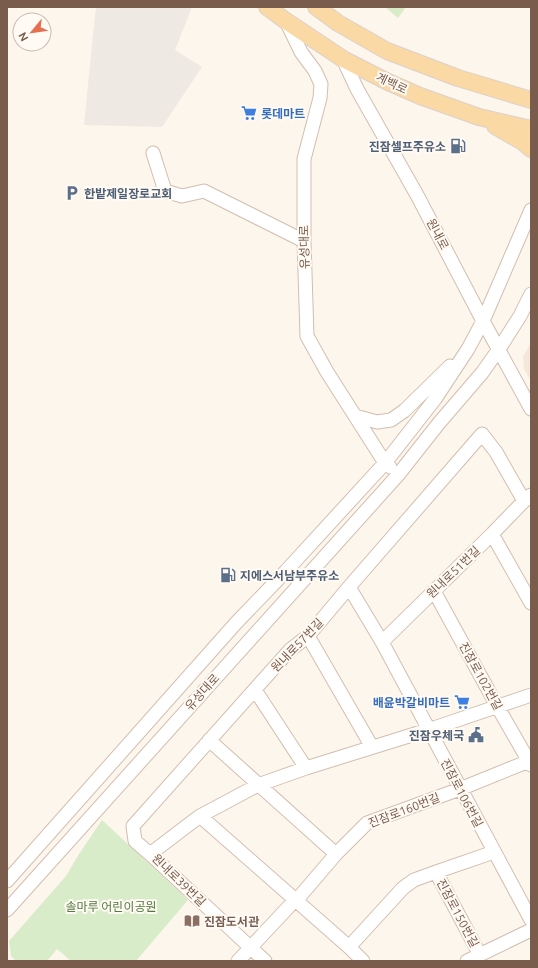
<svg xmlns="http://www.w3.org/2000/svg" width="538" height="968" viewBox="0 0 538 968" font-family="Ubuntu,'Noto Sans KR',sans-serif">
<rect width="100%" height="100%" fill="#fdf6ec"/>
<path fill="#f5e8da" d="M 531,343 L 531,381 L 524,369 L 523,356 Z"/>
<path fill="#efe9e4" d="M 96,7 L 192,7 L 175,50 L 202,67 L 162,127 L 84,125 L 93,34 Z"/>
<path fill="#d8ecc9" d="M 385,7 L 406,7 L 398,18 Z
M 102,820 L 188,900 L 136,961 L 71,961 L 57,949 L 47,961 L 16,961 L 11,956 L 9,941 L 66,876 L 79,854 Z"/>
<g fill="none" stroke-linecap="round" stroke-linejoin="round">
<defs>
<path id="minor" d="M 286,21 L 301,52 L 315,71 L 321,84 L 320,98 L 304,159 L 304,241 L 307,336 L 327,372 L 385,463 L 390,467
M 343,59 L 357,89 L 417,195 L 483,321 L 531,409
M 153,153 L 165,191 L 182,196 L 204,191 L 304,241
M 355,416 L 377,422 L 391,420 L 404,411 L 450,366
M 492,534 L 531,603
M 349,587 L 382,642 L 531,920
M 434,591 L 497,706 L 531,765
M 308,636 L 372,747
M 382,642 L 492,534 L 524,501 L 531,495
M 255,690 L 306,768
M 209,740 L 336,854
M 200,816 L 349,947 L 363,961
M 150,854 L 200,816 L 258,785 L 306,768 L 428,730 L 531,695
M 436,872 L 480,955
M 7,881 L 236,623 L 286,571 L 385,463 L 435,399 L 468,349 L 483,321 L 531,210
M 7,910 L 398,475 L 439,423 L 482,373 L 499,349 L 520,316 L 531,294
M 349,947 L 403,888 L 414,880 L 436,872 L 494,852
M 238,961 L 295,900 L 301,895 L 336,854 L 367,823 L 460,789 L 529,761
M 265,961 L 150,854 L 135,841 L 133,826 L 290,650 L 308,636 L 349,587 L 482,434 L 496,452 L 524,501
M 467,961 L 531,930"/>
<path id="major" d="M 267,7 L 286,21 L 343,59 L 386,81 L 420,96 L 479,117 L 531,129
M 316,7 L 338,23 L 387,51 L 458,78 L 531,100
M 495,126 L 523,142 L 531,149"/>
</defs>
<use href="#minor" stroke="#d1beb0" stroke-width="15"/>
<use href="#major" stroke="#dad1cd" stroke-width="18"/>
<use href="#minor" stroke="#fff" stroke-width="13"/>
<use href="#major" stroke="#fbd9a5" stroke-width="16"/>
</g>
<defs>
<symbol id="supermarket-bare" viewBox="-9 -9 18 18"><path d="M-6-5.5h2.5l.6 2H6L4.5 2H-2.5L-4.4-4H-6ZM-1.5 3.2a1.3 1.3 0 1 0 .1 0ZM3 3.2a1.3 1.3 0 1 0 .1 0Z" fill="#3f7fe0" stroke="#fffaf3" stroke-width="2.5" paint-order="stroke"/></symbol>
<symbol id="fuel-bare" viewBox="-9 -9 18 18"><path d="M-5.5-6h7V0h2V4h1.3V-2.5L3-4.5l.8-.8L6-3V5H2.5V1h-1V6h-7ZM-4.2-4.7v3.2H.2V-4.7Z" fill="#5c6f8a" stroke="#fffaf3" stroke-width="2.5" paint-order="stroke"/></symbol>
<symbol id="parking-bare" viewBox="-9 -9 18 18"><path d="M-3.5-5.5H1a3.5 3.5 0 0 1 0 7H-1V5.5H-3.5ZM-1-3.4V-.6H.8a1.4 1.4 0 0 0 0-2.8Z" fill="#5c6f8a" stroke="#fffaf3" stroke-width="2.5" paint-order="stroke"/></symbol>
<symbol id="civic-bare" viewBox="-9 -9 18 18"><path d="M-.6-6.5H3V-4.5H.6V-3L4-1V1h2V6H-6V1h2V-1L-.6-3ZM-1.2 2.5V6h2.4V2.5Z" fill="#5c6f8a" stroke="#fffaf3" stroke-width="2.5" paint-order="stroke"/></symbol>
<symbol id="library-bare" viewBox="-9 -9 18 18"><path d="M-6-4Q-3-5.5-.7-3.5V5Q-3 3-6 4ZM6-4Q3-5.5 .7-3.5V5Q3 3 6 4Z" fill="#8d6e63" stroke="#fffaf3" stroke-width="2.5" paint-order="stroke"/></symbol>
</defs>
<g fill-rule="evenodd">
<use href="#supermarket-bare" x="238" y="102" width="22" height="22"/>
<use href="#fuel-bare" x="447" y="135" width="22" height="22"/>
<use href="#parking-bare" x="61" y="182" width="22" height="22"/>
<use href="#fuel-bare" x="217" y="564" width="22" height="22"/>
<use href="#supermarket-bare" x="451" y="691" width="22" height="22"/>
<use href="#civic-bare" x="465" y="724" width="22" height="22"/>
<use href="#library-bare" x="181" y="910" width="22" height="22"/>
</g>
<g text-anchor="middle" dominant-baseline="central" stroke-width="4" stroke-linejoin="round" paint-order="stroke">
<g font-size="12" fill="#7a5c4d" stroke="#fffaf3">
<text transform="translate(392 83) rotate(25)">계백로</text>
<text transform="translate(438 234) rotate(62)">원내로</text>
<text transform="translate(304 247) rotate(-91)">유성대로</text>
<text transform="translate(453 572) rotate(-44)">원내로51번길</text>
<text transform="translate(297 645) rotate(-46)">원내로57번길</text>
<text transform="translate(481 676) rotate(61)">진잠로102번길</text>
<text transform="translate(202 692) rotate(-48)">유성대로</text>
<text transform="translate(462 793) rotate(62)">진잠로106번길</text>
<text transform="translate(404 810) rotate(-21)">진잠로160번길</text>
<text transform="translate(179 880) rotate(44)">원내로39번길</text>
<text transform="translate(458 913) rotate(62)">진잠로150번길</text>
</g>
<g font-size="12" font-weight="bold" fill="#366cbe" stroke="#fffaf3" text-anchor="start">
<text x="261" y="113">롯데마트</text>
<text x="450" y="702" text-anchor="end">배윤박갈비마트</text>
</g>
<g font-size="12" font-weight="bold" fill="#4e5e75" stroke="#fffaf3" text-anchor="end">
<text x="446" y="146">진잠셀프주유소</text>
<text x="84" y="193" text-anchor="start">한밭제일장로교회</text>
<text x="240" y="575" text-anchor="start">지에스서남부주유소</text>
<text x="464" y="735">진잠우체국</text>
</g>
<g font-size="12" fill="#537a41" stroke="#fffaf3">
<text x="111" y="906">솔마루 어린이공원</text>
</g>
<g font-size="12" font-weight="bold" fill="#785e54" stroke="#fffaf3" text-anchor="start">
<text x="204" y="921">진잠도서관</text>
</g>
</g>
<rect width="538" height="968" fill="none" stroke="#7a5c4d" stroke-width="16"/>
<g transform="translate(32 32) rotate(241)"><circle r="19" fill="#fffaf3" stroke="#cabbb1"/>
<path d="M0-3L7 15L0 10L-7 15Z" fill="#e76f51"/>
<text y="-6" font-size="11" font-weight="bold" text-anchor="middle" fill="#7a5c4d">N</text>
</g>
</svg>
